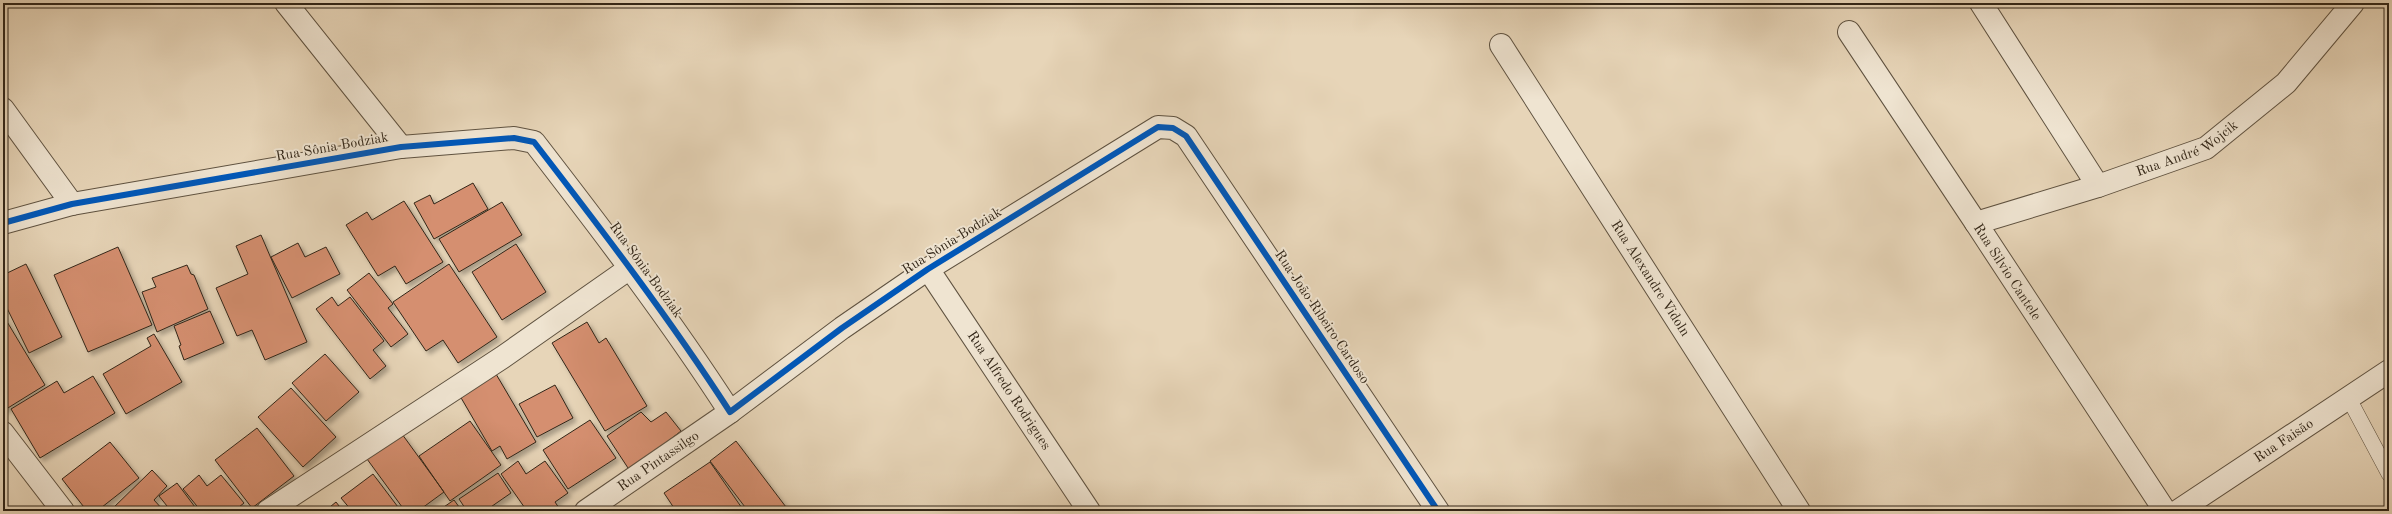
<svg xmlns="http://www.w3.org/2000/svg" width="2392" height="514" viewBox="0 0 2392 514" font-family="'Old Standard TT',serif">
<defs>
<filter id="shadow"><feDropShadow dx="3.5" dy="3.5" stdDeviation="2" flood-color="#0004"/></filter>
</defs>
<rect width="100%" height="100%" fill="#e7d5b8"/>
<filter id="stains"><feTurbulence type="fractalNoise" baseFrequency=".005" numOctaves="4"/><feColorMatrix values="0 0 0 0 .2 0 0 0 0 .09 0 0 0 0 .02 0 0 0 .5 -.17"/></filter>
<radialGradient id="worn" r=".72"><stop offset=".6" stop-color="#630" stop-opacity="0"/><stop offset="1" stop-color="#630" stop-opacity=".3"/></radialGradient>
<path fill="#d58f70" stroke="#322618" filter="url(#shadow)" d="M 473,183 L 488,209 L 434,239 L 414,203 L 430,195 L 434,204 Z
M 404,201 L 443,262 L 406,284 L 395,266 L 378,276 L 346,225 L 367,212 L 372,220 Z
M 502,202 L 522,235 L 459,272 L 439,239 Z
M 261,235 L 307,342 L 265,360 L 252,330 L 237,336 L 216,288 L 248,274 L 236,246 Z
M 298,243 L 305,257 L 326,247 L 340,274 L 292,298 L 271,257 Z
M 516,244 L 546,292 L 502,320 L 472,272 Z
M 118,247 L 152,325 L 88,352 L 54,275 Z
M 26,264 L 62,337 L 29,353 L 3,300 L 3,275 Z
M 449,264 L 497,337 L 458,363 L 443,340 L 426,351 L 393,302 Z
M 187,265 L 191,274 L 194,275 L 208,309 L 157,332 L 142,292 L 156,287 L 152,278 Z
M 369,273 L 393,304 L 388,308 L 408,334 L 391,347 L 347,290 Z
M 332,297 L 338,306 L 350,297 L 384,341 L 373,350 L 386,366 L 370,379 L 316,309 Z
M 210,311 L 224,343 L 184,360 L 179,346 L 181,345 L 174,326 Z
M 3,315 L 45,385 L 3,411 Z
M 587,322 L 599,343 L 606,338 L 647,406 L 605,431 L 552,343 Z
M 154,334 L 182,382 L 126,414 L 103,374 L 151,346 L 147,338 Z
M 325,354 L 359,392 L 326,421 L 292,383 Z
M 496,374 L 536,442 L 507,459 L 500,446 L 492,451 L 460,396 Z
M 93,376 L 115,413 L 40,458 L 11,409 L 57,381 L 64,393 Z
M 555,385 L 573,418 L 537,437 L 519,404 Z
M 291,388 L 336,437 L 303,467 L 258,417 Z
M 641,412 L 651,422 L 666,412 L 681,431 L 630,471 L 607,436 Z
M 590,420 L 616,458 L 568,489 L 543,450 Z
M 470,421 L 501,465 L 450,501 L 419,456 Z
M 257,428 L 294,476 L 252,508 L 215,460 Z
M 402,434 L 444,492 L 418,511 L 405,511 L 367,459 Z
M 736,441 L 789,511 L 748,511 L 710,461 Z
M 110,442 L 139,478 L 97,511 L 87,511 L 62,479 Z
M 518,461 L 526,474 L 545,461 L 568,493 L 555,502 L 561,511 L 527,511 L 501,474 Z
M 710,462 L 744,511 L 676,511 L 664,493 Z
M 152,470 L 167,486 L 154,500 L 164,511 L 110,511 Z
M 498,473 L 511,493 L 485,511 L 467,511 L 459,499 Z
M 373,474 L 401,511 L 352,511 L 341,498 Z
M 199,475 L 207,486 L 221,475 L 244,503 L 234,511 L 201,511 L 183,489 Z
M 177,483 L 198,511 L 171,511 L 159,496 Z
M 454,500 L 462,511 L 438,511 Z
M 336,502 L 343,511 L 325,511 Z"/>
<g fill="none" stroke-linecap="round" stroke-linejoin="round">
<defs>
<path id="service" d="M 2348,397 L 2389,474"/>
<g id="minor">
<path d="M 286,3 L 401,147"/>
<path d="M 1981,3 L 2098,186"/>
<path d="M 1849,32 L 1976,223"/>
<path id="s1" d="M 1501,45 L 1799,511"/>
<path d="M 3,109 L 72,204"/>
<path id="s2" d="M 928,269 L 1089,511"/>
<path d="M 3,433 L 63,511"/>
<path d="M 268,511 L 503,357 L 630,268"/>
<path id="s3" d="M 586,511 L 730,412"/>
<path id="s4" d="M 2178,511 L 2389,371"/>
</g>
<g id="tertiary">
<path d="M 3,223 L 72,204 L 401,147 L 514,138 L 534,142 C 602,230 670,319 730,412 L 842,328 L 928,269 L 1158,127 L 1173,128 L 1186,136 L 1438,511"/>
<path id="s5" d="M 2165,511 L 1976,223 L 2098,186 L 2206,148 L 2286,83 L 2353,3"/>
</g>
</defs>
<use href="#service" stroke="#5f5240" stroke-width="16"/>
<use href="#minor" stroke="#5f5240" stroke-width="24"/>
<use href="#tertiary" stroke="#5f5240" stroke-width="24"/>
<use href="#service" stroke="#efe4d1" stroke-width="15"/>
<use href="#minor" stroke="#efe4d1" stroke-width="22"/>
<use href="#tertiary" stroke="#efe4d1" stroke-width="22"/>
<defs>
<path id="cycleway" d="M 3,223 L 72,204 L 401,147 L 514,138 L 534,142 C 602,230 670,319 730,412 L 842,328 L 928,269 L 1158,127 L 1173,128 L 1186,136 L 1438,511"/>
</defs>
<use href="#cycleway" stroke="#efe4d1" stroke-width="8"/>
<use href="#cycleway" stroke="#0057b8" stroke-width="6"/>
</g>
<g text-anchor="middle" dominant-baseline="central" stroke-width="4" stroke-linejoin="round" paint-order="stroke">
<g font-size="14" fill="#322618" stroke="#efe4d1">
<text transform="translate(332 147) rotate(-10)">Rua Sônia Bodziak</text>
<text stroke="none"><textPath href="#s5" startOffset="569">Rua André Wojcik</textPath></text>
<text transform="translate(952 241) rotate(-32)">Rua Sônia Bodziak</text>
<text transform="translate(646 270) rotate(54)">Rua Sônia Bodziak</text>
<text transform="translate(2007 272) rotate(57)">Rua Silvio Cantele</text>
<text stroke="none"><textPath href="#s1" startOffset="277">Rua Alexandre Vidoln</textPath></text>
<text transform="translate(1322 317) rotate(56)">Rua João Ribeiro Cardoso</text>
<text stroke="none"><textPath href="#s2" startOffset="146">Rua Alfredo Rodrigues</textPath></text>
<text stroke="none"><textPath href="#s4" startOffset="127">Rua Faisão</textPath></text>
<text stroke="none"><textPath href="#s3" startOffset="88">Rua Pintassilgo</textPath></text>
</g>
</g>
<rect width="2392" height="514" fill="none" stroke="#e7d5b8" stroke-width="16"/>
<rect x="4" y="4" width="2384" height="506" fill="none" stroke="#322618" stroke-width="2"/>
<rect x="8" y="8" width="2376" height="498" fill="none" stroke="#322618"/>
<rect width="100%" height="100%" filter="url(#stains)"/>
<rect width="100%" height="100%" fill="url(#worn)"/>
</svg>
